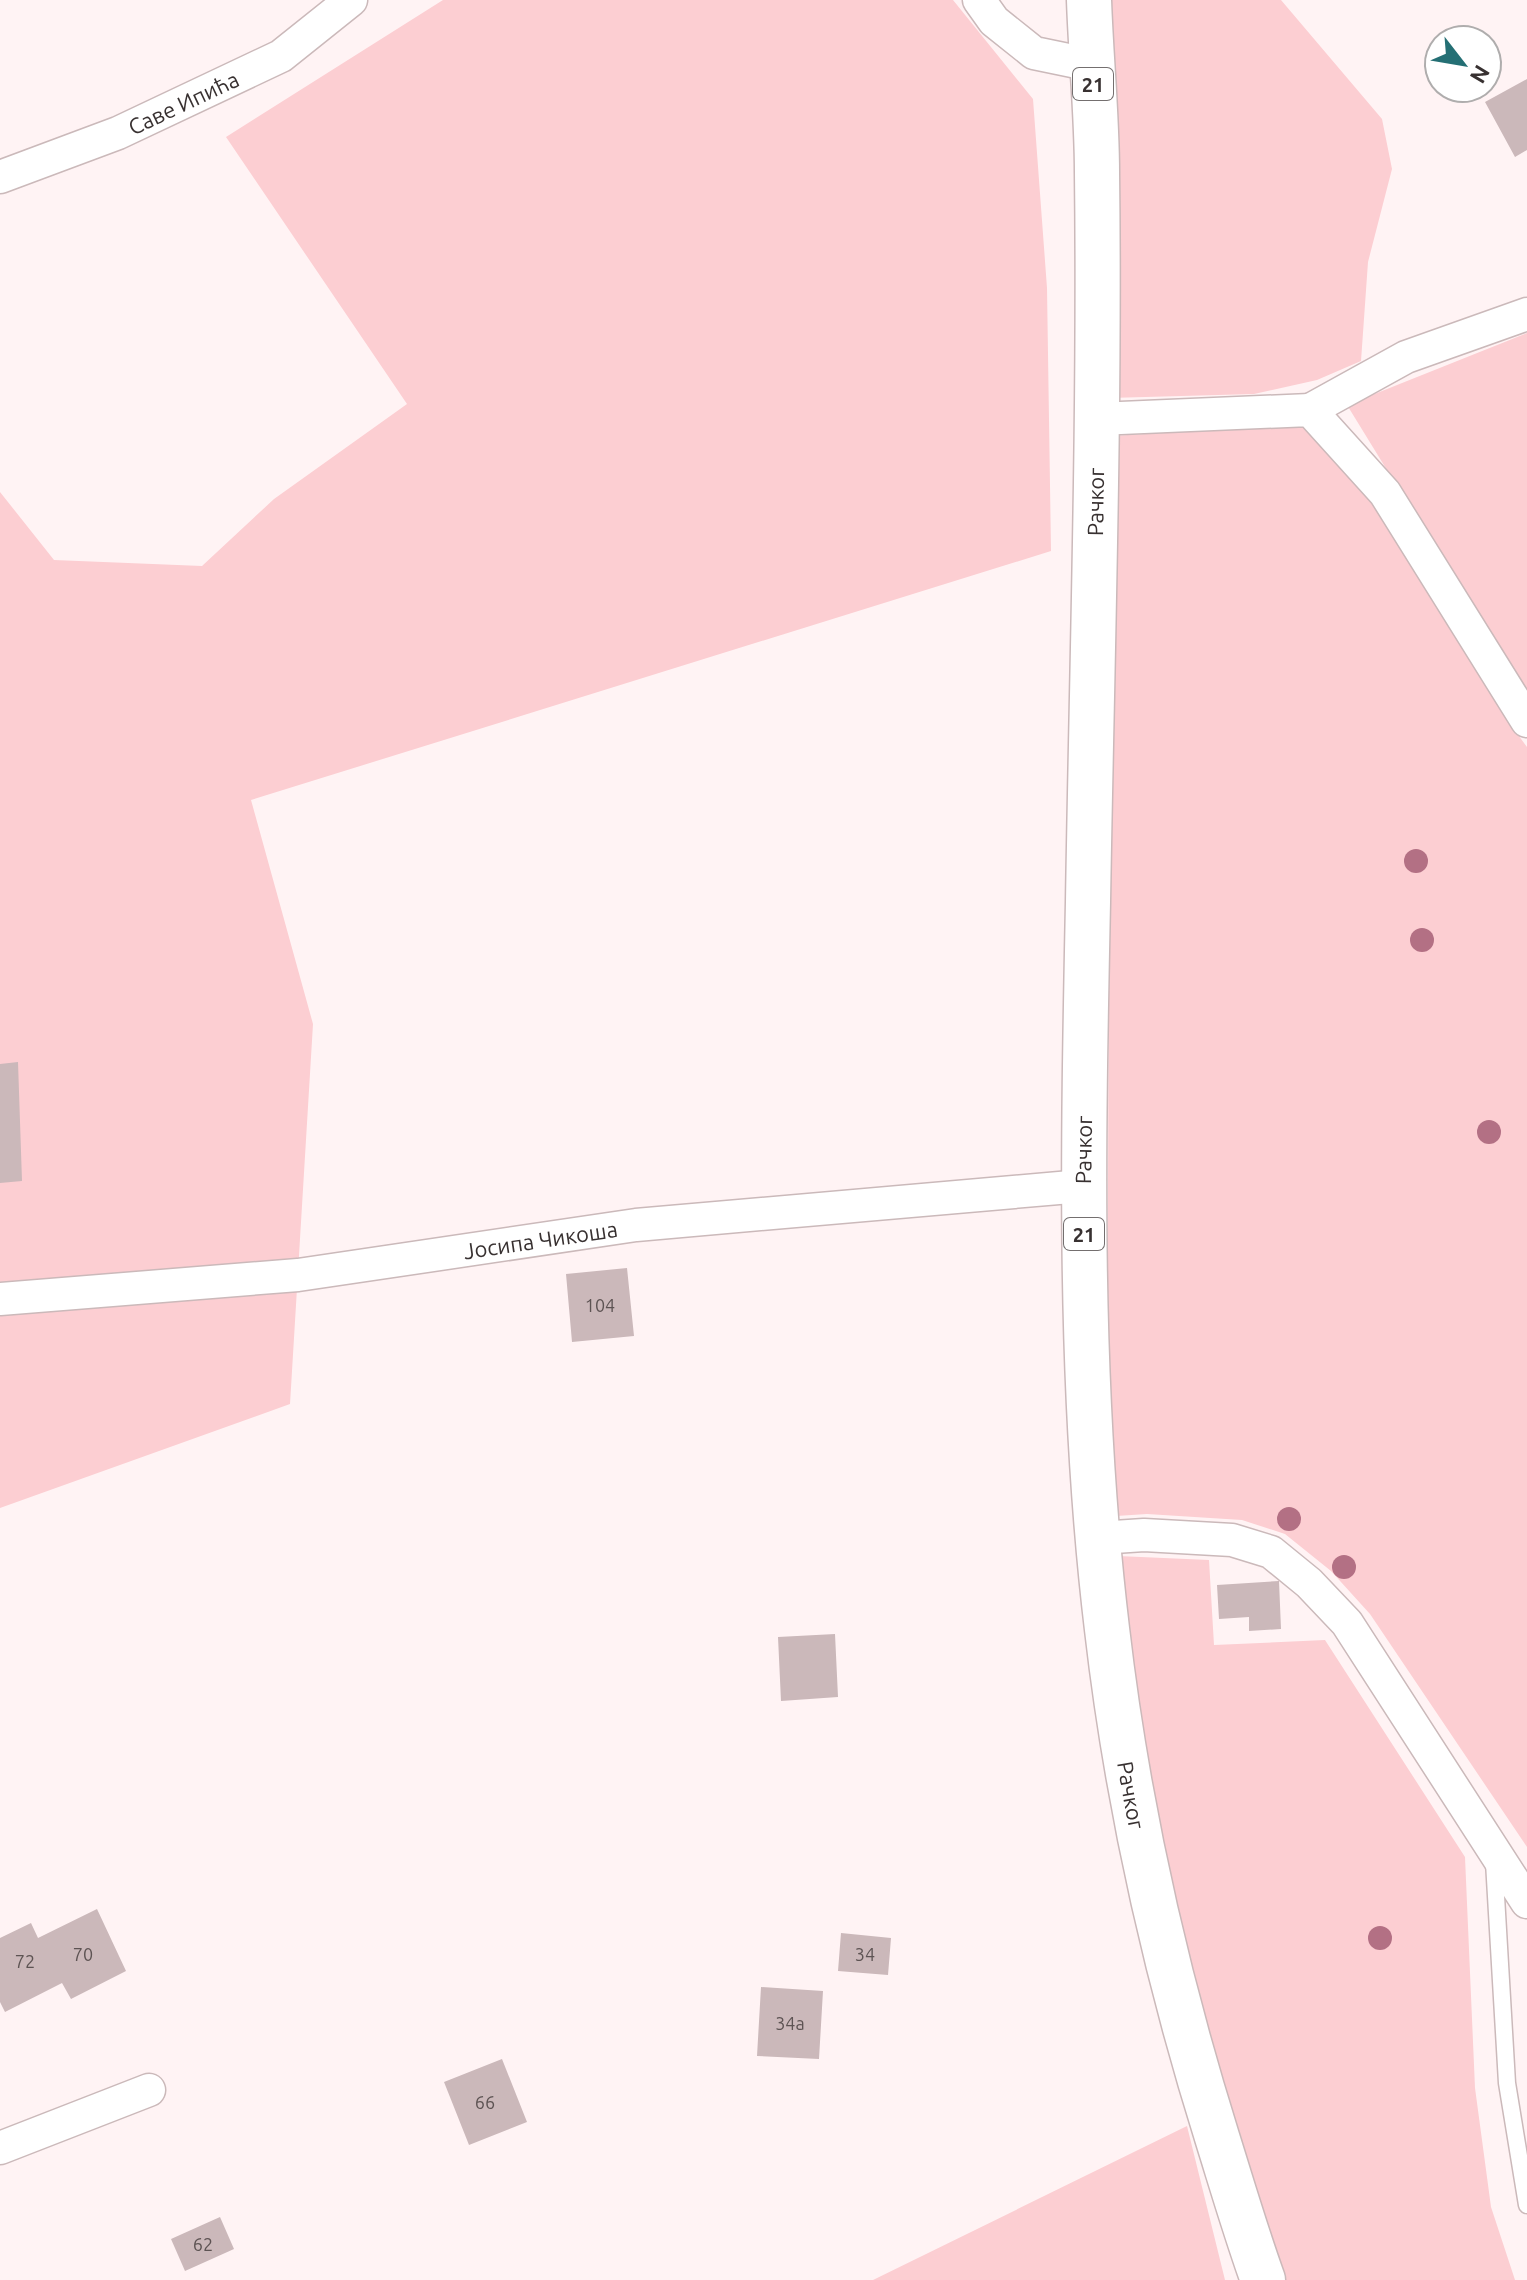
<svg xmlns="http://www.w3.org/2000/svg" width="1527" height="2280" viewBox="0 0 1527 2280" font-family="Ubuntu,sans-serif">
<rect width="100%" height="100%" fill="#fff3f4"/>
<path fill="#fcced2" d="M 443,0 L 953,0 L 1033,99 L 1047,288 L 1051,551 L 251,800 L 313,1024 L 290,1404 L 0,1508 L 0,492 L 54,560 L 202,566 L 274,499 L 407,404 L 226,137 Z
M 1104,0 L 1281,0 L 1382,119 L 1392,169 L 1368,262 L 1361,361 L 1317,380 L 1254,394 L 1109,398 Z
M 1527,333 L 1527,698 L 1347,405 Z
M 1320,417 L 1503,714 L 1527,747 L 1527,1847 L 1370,1614 L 1331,1571 L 1285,1534 L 1242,1520 L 1147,1514 L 1116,1516 L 1107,1436 L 1111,436 L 1263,427 Z
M 1118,1556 L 1209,1560 L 1214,1645 L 1325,1640 L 1465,1857 L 1475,2088 L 1491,2207 L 1515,2280 L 1280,2280 L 1205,2035 L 1143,1767 Z
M 1187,2126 L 1225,2280 L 873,2280 Z"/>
<path fill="#cbb8ba" d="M 1527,79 L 1527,150 L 1515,157 L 1485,102 Z
M 18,1062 L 22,1181 L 0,1183 L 0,1064 Z
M 627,1268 L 634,1336 L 572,1342 L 566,1274 Z
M 1279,1581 L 1281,1629 L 1249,1631 L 1249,1617 L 1219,1619 L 1217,1585 Z
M 835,1634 L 838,1697 L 781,1701 L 778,1637 Z
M 97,1909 L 126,1971 L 71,1999 L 62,1983 L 5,2012 L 0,2002 L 0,1938 L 31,1923 L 38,1938 Z
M 841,1933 L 891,1938 L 888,1975 L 838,1971 Z
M 761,1987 L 823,1991 L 819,2059 L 757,2056 Z
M 502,2059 L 527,2122 L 469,2145 L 444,2082 Z
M 220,2217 L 234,2249 L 185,2271 L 171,2239 Z"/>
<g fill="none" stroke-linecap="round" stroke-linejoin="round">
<defs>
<path id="lane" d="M 1494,1862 L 1507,2083 L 1527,2205"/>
<g id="street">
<path d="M 979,0 L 994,21 L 1034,53 L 1092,65"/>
<path id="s1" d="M 0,177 L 118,133 L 281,56 L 351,0"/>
<path d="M 1310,410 L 1406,357 L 1527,314"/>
<path d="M 1097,419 L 1310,410 L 1385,493 L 1527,721"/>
<path id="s2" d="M 0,1299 L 298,1275 L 636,1225 L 1082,1186"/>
<path d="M 1099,1538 L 1144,1535 L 1232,1540 L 1271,1552 L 1309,1583 L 1347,1623 L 1527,1902"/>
<path d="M 0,2148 L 149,2090"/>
</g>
<g id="primary">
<path id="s3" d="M 1089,0 C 1091,58 1097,116 1097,173 C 1100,416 1092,659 1088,902 C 1083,1144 1078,1388 1107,1629 C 1127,1802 1165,1971 1217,2137 C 1232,2185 1246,2233 1263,2280"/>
</g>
</defs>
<use href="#lane" stroke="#cbb9ba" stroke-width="19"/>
<use href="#street" stroke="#cbb9ba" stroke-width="35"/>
<use href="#primary" stroke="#cbb9ba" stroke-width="47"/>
<use href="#lane" stroke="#fff" stroke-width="16"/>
<use href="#street" stroke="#fff" stroke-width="32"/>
<use href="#primary" stroke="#fff" stroke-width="44"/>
</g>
<g fill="#b37084">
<circle cx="1416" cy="861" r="12"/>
<circle cx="1422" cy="940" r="12"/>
<circle cx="1489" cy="1132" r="12"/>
<circle cx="1289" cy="1519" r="12"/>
<circle cx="1344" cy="1567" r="12"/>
<circle cx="1380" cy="1938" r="12"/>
</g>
<g text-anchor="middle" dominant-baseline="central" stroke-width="8" stroke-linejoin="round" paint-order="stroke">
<g font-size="18" fill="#5d5353">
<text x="600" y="1305">104</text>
<text x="83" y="1954">70</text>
<text x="865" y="1954">34</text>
<text x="25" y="1961">72</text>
<text x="790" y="2023">34a</text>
<text x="485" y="2102">66</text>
<text x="203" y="2244">62</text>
</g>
<g fill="#fff" stroke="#746f6f" stroke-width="2">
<rect x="1073" y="68" width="40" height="32" rx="6"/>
<rect x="1064" y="1218" width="40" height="32" rx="6"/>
</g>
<g font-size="20" font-weight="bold" fill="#383131">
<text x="1093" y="84">21</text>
<text x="1084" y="1234">21</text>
</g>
<g font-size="22" fill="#383131" stroke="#fff">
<text stroke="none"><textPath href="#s1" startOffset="198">Саве Ипића</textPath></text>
<text transform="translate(1095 502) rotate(-89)">Рачког</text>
<text transform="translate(1083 1150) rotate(-89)">Рачког</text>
<text stroke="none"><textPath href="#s2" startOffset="544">Јосипа Чикоша</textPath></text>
<text stroke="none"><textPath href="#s3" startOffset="1798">Рачког</textPath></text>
</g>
</g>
<g transform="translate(1463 64) rotate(121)"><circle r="38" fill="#ffffff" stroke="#afadad" stroke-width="2"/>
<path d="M0-6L14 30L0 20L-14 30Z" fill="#246f74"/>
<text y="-12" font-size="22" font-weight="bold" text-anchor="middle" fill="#383131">N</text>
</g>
</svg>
